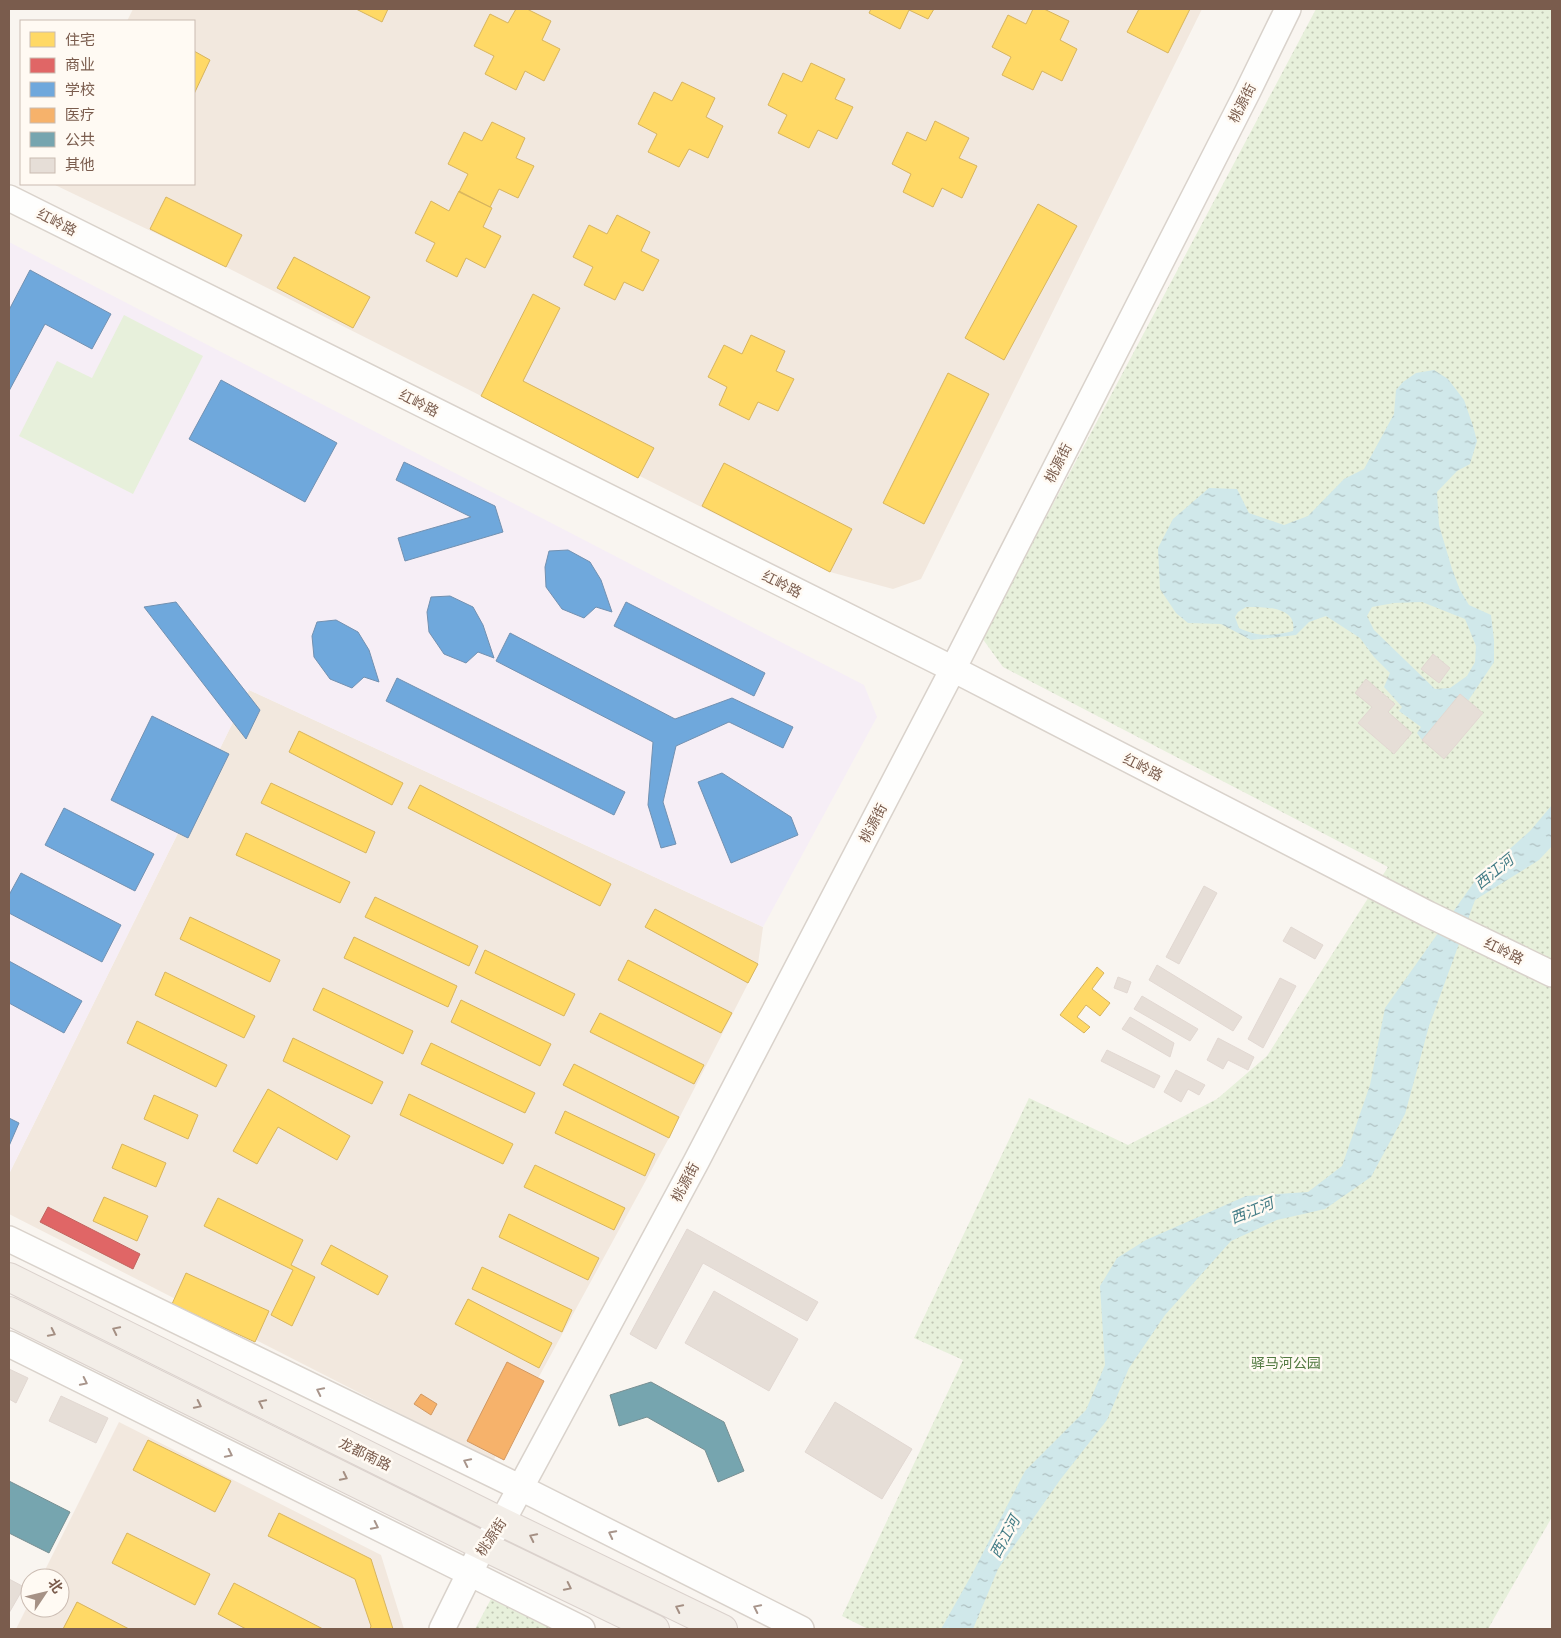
<svg xmlns="http://www.w3.org/2000/svg" width="1561" height="1638" viewBox="0 0 1561 1638" font-family="Raleway,'Noto Sans SC',sans-serif">
<defs>
<pattern id="green-dots" width="8" height="8" patternUnits="userSpaceOnUse" patternTransform="scale(1.25)"><rect width="8" height="8" fill="#e7f0db"/><path d="M2 2h.1M6 6h.1" fill="none" stroke="#c0c6b4" stroke-width="1.8" stroke-linecap="round"/></pattern>
<pattern id="water-ripples" width="26" height="14" patternUnits="userSpaceOnUse" patternTransform="scale(1.25)"><rect width="26" height="14" fill="#d0e8ea"/><path d="M2 4q2-2 4 0t4 0M15 11q2-2 4 0t4 0" fill="none" stroke="#aebfc0"/></pattern>
</defs>
<rect width="100%" height="100%" fill="#f9f5f0"/>
<path fill="#f2e8de" d="M 133,9 L 1202,9 L 921,579 L 893,589 L 830,572 L 226,267 L 53,184 L 194,184 L 194,21 L 127,21 Z
M 249,690 L 763,927 L 758,964 L 669,1138 L 493,1461 L 9,1214 L 9,1174 Z
M 119,1422 L 381,1555 L 404,1629 L 16,1629 L 30,1601 L 30,1608 L 60,1608 L 60,1578 L 41,1578 Z"/>
<path fill="#f6eef6" d="M 9,242 L 864,685 L 877,717 L 763,927 L 249,690 L 9,1174 Z"/>
<path fill="url(#green-dots)" d="M 1316,9 L 1552,9 L 1552,1517 L 1488,1629 L 868,1629 L 842,1616 L 963,1360 L 914,1338 L 1029,1098 L 1128,1145 L 1217,1099 L 1267,1056 L 1388,867 L 1003,667 L 982,638 Z
M 491,1599 L 552,1629 L 475,1629 Z"/>
<path fill="#e7f0db" d="M 124,315 L 203,356 L 133,494 L 19,436 L 57,361 L 92,378 Z"/>
<path fill="url(#water-ripples)" fill-rule="evenodd" d="M 1434,370 L 1448,379 L 1464,400 L 1473,426 L 1477,441 L 1470,464 L 1457,471 L 1437,492 L 1439,525 L 1452,569 L 1460,590 L 1469,605 L 1491,615 L 1494,640 L 1494,662 L 1468,701 L 1460,694 L 1422,740 L 1417,733 L 1421,727 L 1399,711 L 1402,707 L 1384,687 L 1390,673 L 1374,657 L 1360,638 L 1326,616 L 1309,622 L 1296,635 L 1251,640 L 1221,624 L 1188,623 L 1176,613 L 1160,589 L 1158,548 L 1173,519 L 1209,488 L 1237,489 L 1249,513 L 1284,525 L 1308,516 L 1344,479 L 1364,469 L 1394,414 L 1396,390 L 1403,382 L 1416,373 ZM 1422,602 L 1465,619 L 1476,646 L 1475,662 L 1467,676 L 1450,688 L 1435,689 L 1374,630 L 1367,616 L 1372,607 L 1394,603 ZM 1246,607 C 1262,607 1298,606 1293,631 C 1272,636 1258,637 1239,628 L 1235,617 L 1238,612 Z
M 1552,805 L 1552,846 L 1539,860 L 1475,900 L 1429,1026 L 1405,1114 L 1371,1177 L 1325,1209 L 1277,1220 L 1231,1241 L 1165,1315 L 1129,1368 L 1107,1420 L 1060,1480 L 998,1569 L 973,1629 L 941,1629 L 971,1576 L 1025,1471 L 1086,1410 L 1105,1365 L 1100,1286 L 1117,1258 L 1146,1240 L 1246,1196 L 1308,1192 L 1342,1166 L 1370,1085 L 1385,1008 L 1477,878 L 1530,831 Z"/>
<path fill="#ffd966" stroke="#d7b45e" d="M 356,9 L 388,9 L 382,22 Z
M 516,9 L 527,9 L 551,21 L 542,40 L 560,49 L 544,81 L 525,71 L 516,90 L 485,74 L 494,56 L 474,46 L 490,14 L 508,23 Z
M 871,9 L 934,9 L 928,19 L 909,10 L 900,29 L 869,13 Z
M 1033,9 L 1044,9 L 1069,21 L 1060,40 L 1077,49 L 1062,81 L 1042,71 L 1033,90 L 1002,75 L 1011,57 L 992,47 L 1008,15 L 1026,24 Z
M 1139,9 L 1190,9 L 1168,53 L 1127,32 Z
M 194,51 L 210,60 L 194,94 Z
M 811,63 L 845,79 L 835,99 L 853,107 L 837,139 L 818,130 L 809,148 L 778,133 L 787,115 L 768,105 L 783,73 L 802,82 Z
M 682,82 L 715,98 L 706,117 L 723,126 L 708,158 L 689,149 L 679,167 L 648,152 L 657,134 L 638,124 L 654,92 L 672,101 Z
M 935,121 L 969,138 L 959,158 L 977,166 L 962,198 L 942,188 L 933,207 L 903,192 L 911,174 L 892,164 L 907,132 L 926,141 Z
M 492,122 L 525,138 L 516,158 L 534,166 L 518,198 L 499,189 L 490,207 L 459,192 L 468,174 L 448,164 L 464,132 L 482,141 Z
M 459,191 L 492,208 L 483,227 L 501,236 L 485,268 L 466,258 L 457,277 L 426,261 L 435,243 L 415,233 L 431,201 L 449,211 Z
M 166,197 L 242,235 L 226,267 L 150,229 Z
M 1038,204 L 1077,226 L 1004,360 L 965,338 Z
M 617,215 L 650,232 L 641,251 L 659,260 L 643,291 L 624,282 L 615,300 L 584,285 L 593,267 L 573,257 L 589,225 L 607,234 Z
M 294,257 L 370,297 L 353,328 L 277,288 Z
M 533,294 L 560,308 L 523,381 L 654,448 L 638,478 L 481,396 Z
M 751,335 L 785,351 L 776,371 L 794,379 L 778,411 L 758,402 L 749,420 L 719,405 L 727,387 L 708,377 L 724,345 L 742,354 Z
M 948,373 L 989,394 L 924,524 L 883,503 Z
M 724,463 L 852,529 L 830,572 L 702,506 Z
M 299,731 L 403,783 L 392,805 L 289,752 Z
M 271,783 L 375,832 L 366,853 L 261,803 Z
M 420,785 L 611,884 L 600,906 L 408,808 Z
M 246,833 L 350,882 L 340,903 L 236,855 Z
M 375,897 L 478,946 L 469,966 L 365,917 Z
M 655,909 L 758,964 L 748,983 L 645,927 Z
M 190,917 L 280,960 L 270,982 L 180,939 Z
M 354,937 L 457,986 L 448,1007 L 344,958 Z
M 485,950 L 575,994 L 564,1016 L 475,973 Z
M 628,960 L 732,1013 L 721,1033 L 618,980 Z
M 1097,967 L 1104,973 L 1092,989 L 1110,1003 L 1100,1016 L 1086,1005 L 1077,1017 L 1090,1027 L 1084,1033 L 1060,1015 Z
M 165,972 L 255,1016 L 244,1038 L 155,995 Z
M 323,988 L 413,1031 L 403,1054 L 313,1010 Z
M 461,1000 L 551,1044 L 540,1066 L 451,1022 Z
M 600,1013 L 704,1065 L 694,1084 L 590,1032 Z
M 137,1021 L 227,1065 L 216,1087 L 127,1043 Z
M 293,1038 L 383,1082 L 372,1104 L 283,1061 Z
M 431,1043 L 535,1093 L 525,1113 L 421,1064 Z
M 574,1064 L 679,1117 L 669,1138 L 563,1085 Z
M 268,1089 L 350,1136 L 337,1160 L 278,1127 L 257,1164 L 233,1151 Z
M 409,1094 L 513,1144 L 503,1164 L 400,1115 Z
M 154,1095 L 198,1115 L 188,1139 L 144,1119 Z
M 565,1111 L 655,1154 L 645,1176 L 555,1133 Z
M 122,1144 L 166,1163 L 156,1187 L 112,1168 Z
M 535,1165 L 625,1208 L 614,1230 L 524,1187 Z
M 104,1197 L 148,1216 L 137,1241 L 93,1221 Z
M 218,1198 L 303,1240 L 291,1265 L 315,1277 L 292,1326 L 271,1315 L 293,1270 L 204,1226 Z
M 509,1214 L 599,1258 L 588,1280 L 499,1237 Z
M 331,1245 L 388,1276 L 378,1295 L 321,1264 Z
M 482,1267 L 572,1310 L 562,1332 L 472,1289 Z
M 186,1273 L 269,1311 L 255,1342 L 172,1304 Z
M 468,1299 L 552,1343 L 539,1368 L 455,1324 Z
M 148,1440 L 231,1481 L 215,1512 L 133,1470 Z
M 279,1513 L 371,1559 L 393,1629 L 370,1629 L 371,1626 L 355,1579 L 268,1536 Z
M 127,1533 L 210,1574 L 195,1605 L 112,1563 Z
M 234,1583 L 323,1629 L 246,1629 L 218,1614 Z
M 77,1602 L 129,1629 L 63,1629 Z"/>
<path fill="#e06666" stroke="#c1635e" d="M 48,1207 L 140,1254 L 133,1269 L 40,1222 Z"/>
<path fill="#6fa8dc" stroke="#7291b1" d="M 30,270 L 111,314 L 92,349 L 45,324 L 9,391 L 9,310 Z
M 221,380 L 337,443 L 305,502 L 189,439 Z
M 404,462 L 495,506 L 503,532 L 405,561 L 398,538 L 471,517 L 396,480 Z
M 568,550 L 590,562 L 601,580 L 612,612 L 596,607 L 584,618 L 562,609 L 546,587 L 545,567 L 549,551 Z
M 450,596 L 473,607 L 483,625 L 494,658 L 478,652 L 466,663 L 444,654 L 429,632 L 427,612 L 431,597 Z
M 176,602 L 260,710 L 246,739 L 144,607 Z
M 626,602 L 765,673 L 754,696 L 614,626 Z
M 336,620 L 358,632 L 369,650 L 379,682 L 364,677 L 352,688 L 330,679 L 314,657 L 312,636 L 317,622 Z
M 510,633 L 675,719 L 732,698 L 793,727 L 783,748 L 729,722 L 676,746 L 663,802 L 676,844 L 661,848 L 648,805 L 653,742 L 496,661 Z
M 397,678 L 625,792 L 614,815 L 386,701 Z
M 152,716 L 229,754 L 188,838 L 111,800 Z
M 722,773 L 791,817 L 798,835 L 731,863 L 698,782 Z
M 64,808 L 154,854 L 135,891 L 45,845 Z
M 21,873 L 121,925 L 102,962 L 9,913 L 9,895 Z
M 9,961 L 82,1001 L 64,1033 L 9,1003 Z
M 9,1118 L 19,1123 L 9,1146 Z"/>
<path fill="#f6b26b" stroke="#d19862" d="M 507,1362 L 544,1381 L 504,1460 L 467,1441 Z
M 421,1394 L 437,1404 L 431,1415 L 414,1404 Z"/>
<path fill="#76a5af" stroke="#778f92" d="M 651,1382 L 724,1422 L 744,1471 L 718,1482 L 705,1450 L 647,1417 L 619,1426 L 610,1395 Z
M 9,1481 L 70,1512 L 49,1553 L 9,1533 Z"/>
<path fill="#e6ded7" stroke="#e2d8d2" d="M 1433,654 L 1450,668 L 1439,683 L 1421,669 Z
M 1366,679 L 1395,704 L 1388,712 L 1412,733 L 1394,754 L 1358,723 L 1372,707 L 1355,693 Z
M 1460,694 L 1483,713 L 1444,759 L 1422,740 Z
M 1204,886 L 1217,893 L 1179,964 L 1166,957 Z
M 1291,927 L 1323,945 L 1315,959 L 1283,941 Z
M 1157,965 L 1242,1017 L 1233,1031 L 1149,980 Z
M 1118,977 L 1131,982 L 1127,993 L 1114,988 Z
M 1280,978 L 1296,986 L 1263,1048 L 1248,1039 Z
M 1142,996 L 1198,1029 L 1190,1041 L 1134,1009 Z
M 1130,1017 L 1174,1043 L 1170,1057 L 1122,1029 Z
M 1218,1038 L 1254,1057 L 1248,1070 L 1228,1060 L 1223,1069 L 1207,1060 Z
M 1107,1050 L 1160,1076 L 1154,1088 L 1101,1061 Z
M 1176,1070 L 1205,1085 L 1199,1095 L 1188,1089 L 1181,1102 L 1164,1092 Z
M 687,1229 L 818,1302 L 807,1321 L 703,1263 L 656,1349 L 630,1334 Z
M 714,1291 L 798,1339 L 769,1391 L 685,1343 Z
M 9,1369 L 28,1378 L 16,1403 L 9,1399 Z
M 61,1396 L 108,1418 L 96,1443 L 49,1421 Z
M 835,1402 L 912,1449 L 882,1499 L 805,1452 Z
M 9,1579 L 24,1587 L 9,1613 Z"/>
<g fill="none" stroke-linecap="round" stroke-linejoin="round">
<defs>
<path id="secondary" d="M 9,198 L 953,669 L 1428,914 L 1552,974
M 9,1239 L 521,1488 L 801,1629
M 9,1344 L 582,1629
M 442,1629 L 483,1546 L 502,1522 L 696,1162 L 953,669 L 1247,93 L 1288,9"/>
<path id="primary" d="M 9,1277 L 502,1522 L 723,1629
M 9,1311 L 483,1546 L 655,1629"/>
</defs>
<use href="#secondary" stroke="#d9d2cb" stroke-width="28"/>
<use href="#primary" stroke="#dad1cc" stroke-width="30"/>
<use href="#secondary" stroke="#fefefd" stroke-width="25"/>
<use href="#primary" stroke="#f3eee8" stroke-width="28"/>
</g>
<defs><path id="oneway-chevron" d="M-2-3.5L2.5 0L-2 3.5" fill="none" stroke-width="1.6" stroke-linecap="round" stroke-linejoin="round" transform="scale(1.25)"/></defs>
<g stroke="#a48f83">
<use href="#oneway-chevron" transform="translate(116 1330) rotate(-154)"/>
<use href="#oneway-chevron" transform="translate(52 1333) rotate(26)"/>
<use href="#oneway-chevron" transform="translate(262 1403) rotate(-154)"/>
<use href="#oneway-chevron" transform="translate(198 1405) rotate(26)"/>
<use href="#oneway-chevron" transform="translate(344 1477) rotate(26)"/>
<use href="#oneway-chevron" transform="translate(533 1537) rotate(-154)"/>
<use href="#oneway-chevron" transform="translate(568 1587) rotate(26)"/>
<use href="#oneway-chevron" transform="translate(679 1608) rotate(-154)"/>
</g>
<g stroke="#a8958b">
<use href="#oneway-chevron" transform="translate(84 1382) rotate(26)"/>
<use href="#oneway-chevron" transform="translate(320 1391) rotate(-154)"/>
<use href="#oneway-chevron" transform="translate(229 1454) rotate(26)"/>
<use href="#oneway-chevron" transform="translate(467 1462) rotate(-154)"/>
<use href="#oneway-chevron" transform="translate(375 1526) rotate(26)"/>
<use href="#oneway-chevron" transform="translate(612 1534) rotate(-153)"/>
<use href="#oneway-chevron" transform="translate(757 1608) rotate(-154)"/>
</g>
<g text-anchor="middle" dominant-baseline="central" stroke-width="5" stroke-linejoin="round" paint-order="stroke">
<g font-size="14" fill="#7a5c4d" stroke="#fffaf3">
<text transform="translate(1242 103) rotate(-63)">桃源街</text>
<text transform="translate(57 222) rotate(27)">红岭路</text>
<text transform="translate(419 403) rotate(27)">红岭路</text>
<text transform="translate(1058 463) rotate(-63)">桃源街</text>
<text transform="translate(782 584) rotate(27)">红岭路</text>
<text transform="translate(1143 767) rotate(27)">红岭路</text>
<text transform="translate(873 823) rotate(-62)">桃源街</text>
<text transform="translate(1504 951) rotate(26)">红岭路</text>
<text transform="translate(685 1182) rotate(-62)">桃源街</text>
<text transform="translate(365 1454) rotate(26)">龙都南路</text>
<text transform="translate(491 1537) rotate(-56)">桃源街</text>
</g>
<g font-size="14" fill="#537a41" stroke="#fffaf3">
<text x="1286" y="1363">驿马河公园</text>
</g>
<g font-size="15" font-style="italic" fill="#437c86" stroke="#fffaf3">
<text transform="translate(1494 872) rotate(-39)">西江河</text>
<text transform="translate(1252 1211) rotate(-22)">西江河</text>
<text transform="translate(1005 1537) rotate(-62)">西江河</text>
</g>
</g>
<rect width="1561" height="1638" fill="none" stroke="#7a5c4d" stroke-width="20"/>
<rect x="20" y="20" width="175" height="165" fill="#fffaf3" stroke="#cabbb1"/>
<rect x="30" y="32" width="25" height="15" fill="#ffd966" stroke="#cabbb1"/>
<text x="65" y="45" font-size="15" fill="#7a5c4d">住宅</text>
<rect x="30" y="58" width="25" height="15" fill="#e06666" stroke="#cabbb1"/>
<text x="65" y="70" font-size="15" fill="#7a5c4d">商业</text>
<rect x="30" y="82" width="25" height="15" fill="#6fa8dc" stroke="#cabbb1"/>
<text x="65" y="95" font-size="15" fill="#7a5c4d">学校</text>
<rect x="30" y="108" width="25" height="15" fill="#f6b26b" stroke="#cabbb1"/>
<text x="65" y="120" font-size="15" fill="#7a5c4d">医疗</text>
<rect x="30" y="132" width="25" height="15" fill="#76a5af" stroke="#cabbb1"/>
<text x="65" y="145" font-size="15" fill="#7a5c4d">公共</text>
<rect x="30" y="158" width="25" height="15" fill="#e6ded7" stroke="#cabbb1"/>
<text x="65" y="170" font-size="15" fill="#7a5c4d">其他</text>
<g transform="translate(45 1593) rotate(55)"><circle r="24" fill="#fffaf3" stroke="#cabbb1"/>
<path d="M0-4L9 19L0 12L-9 19Z" fill="#a69286"/>
<text y="-8" font-size="14" font-weight="bold" text-anchor="middle" fill="#7a5c4d">北</text>
</g>
</svg>
